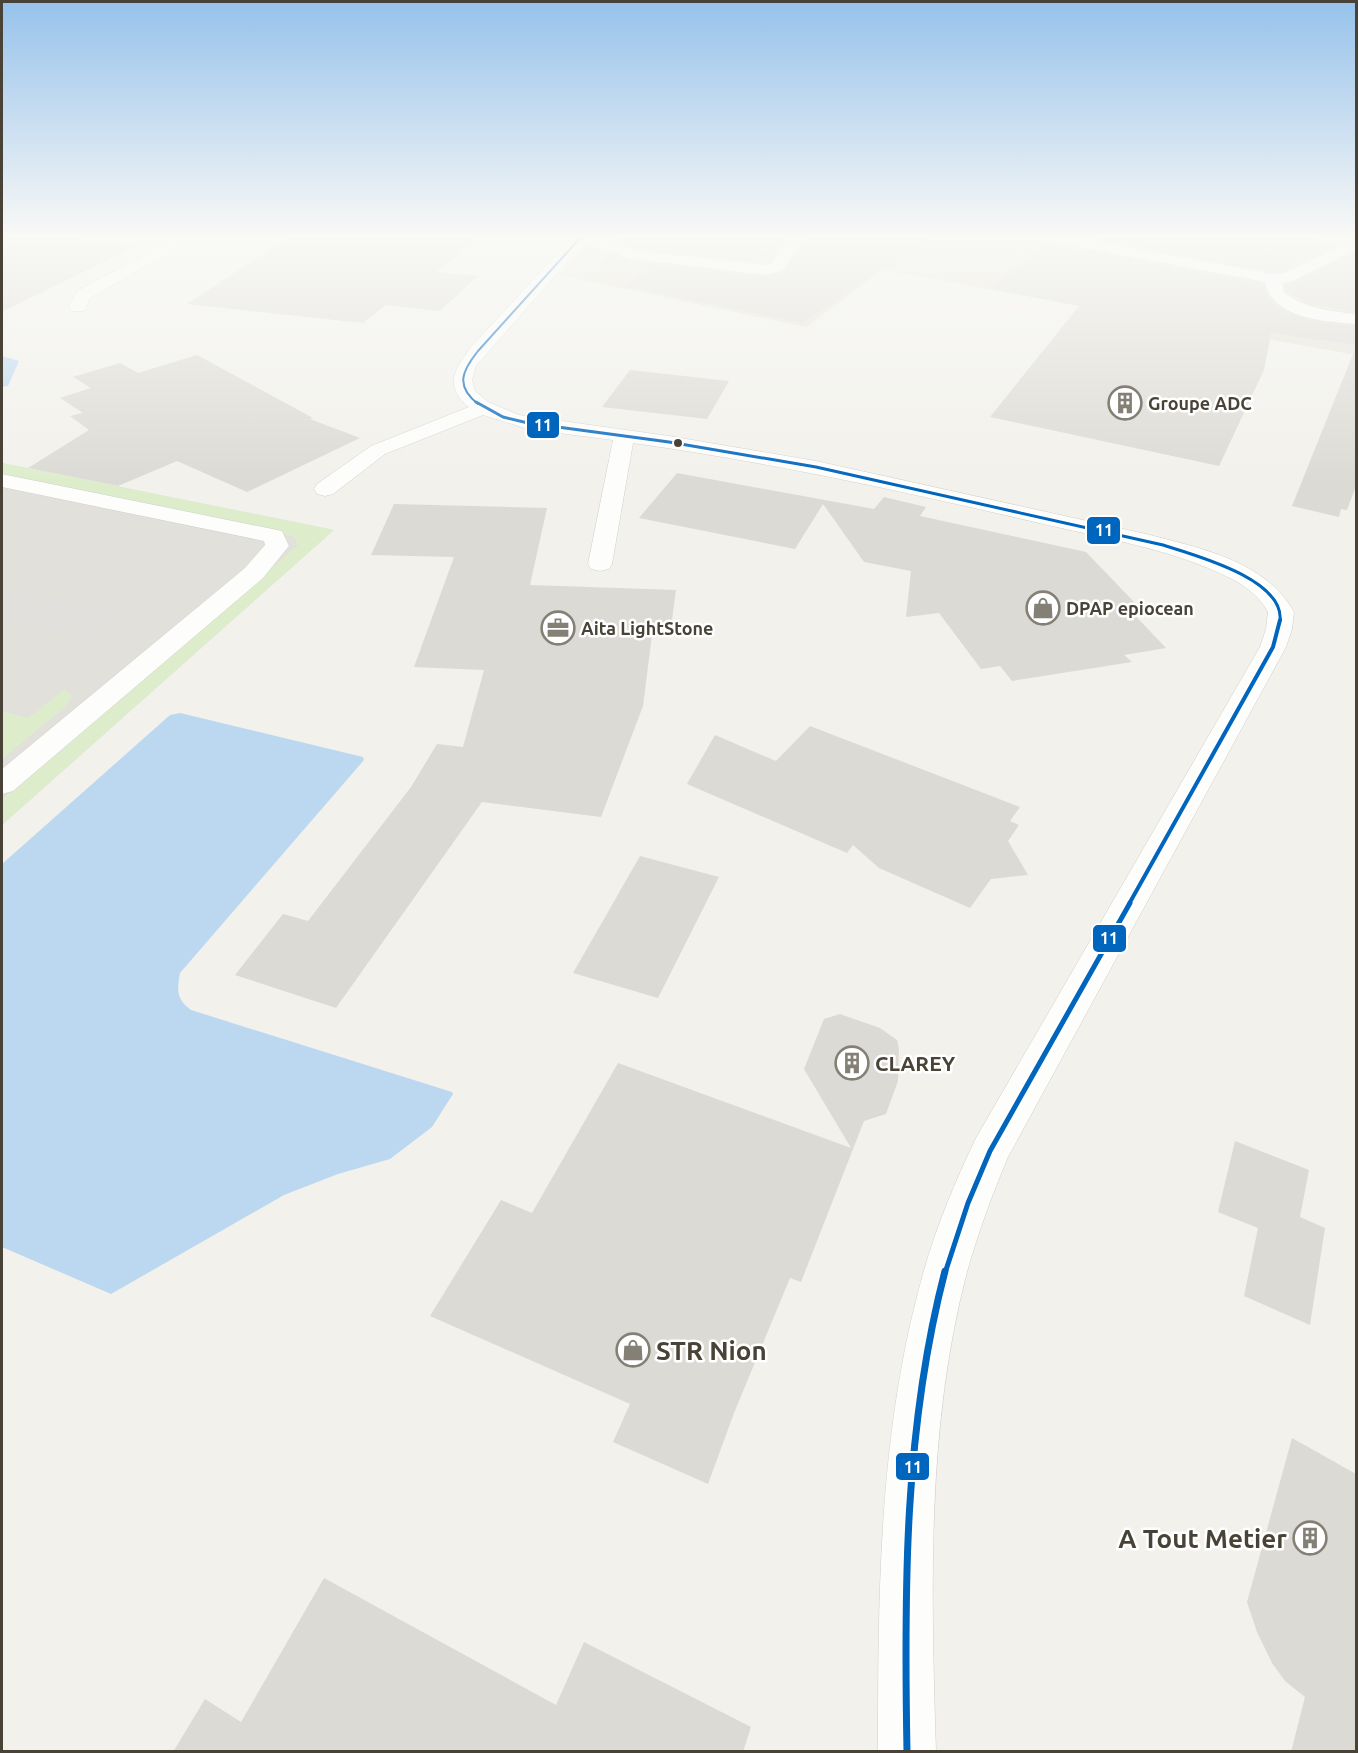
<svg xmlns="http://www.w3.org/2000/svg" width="1358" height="1753" viewBox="0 0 1358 1753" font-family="Ubuntu,sans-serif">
<rect width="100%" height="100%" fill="#f2f1ec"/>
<path fill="#e6e3d9" d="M 595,237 L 1356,237 L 1356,355 L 883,270 L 806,327 L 559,275 Z"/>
<path fill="#e2e0da" d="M 2,463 L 334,530 L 2,825 Z"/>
<path fill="#ddedcc" d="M 2,463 L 334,530 L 2,825 L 2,799 L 298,545 L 294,537 L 288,535 L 2,476 Z
M 65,689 L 71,696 L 66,706 L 2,759 L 2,711 L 28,718 Z"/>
<path fill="#e1e0dc" d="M 17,589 L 131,615 L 98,642 L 2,618 L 2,599 Z"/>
<path fill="#bcd8f0" d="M 2,356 L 19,361 L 8,386 L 2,387 Z
M 180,713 L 363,757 L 364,760 L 180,973 C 177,990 176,999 191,1010 L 452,1092 L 453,1094 L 432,1127 L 390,1159 L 338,1174 L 284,1195 L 111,1294 L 2,1247 L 2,864 L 170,715 Z"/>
<path fill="#dcdad4" d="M 2,237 L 65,237 L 136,246 L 2,312 Z
M 289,237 L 479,237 L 437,272 L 478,276 L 440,311 L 386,305 L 363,323 L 187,304 Z
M 620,237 L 738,238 L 787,237 L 770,262 L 766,263 L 633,248 L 616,242 Z
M 806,237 L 936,237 L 893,269 L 884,267 L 802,323 L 624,286 L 649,268 L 600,265 L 608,254 L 631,261 L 768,277 L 785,271 Z
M 1084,237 L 1309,237 L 1339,244 L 1283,271 L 1273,272 Z
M 1048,243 L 1263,284 L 1268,296 L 1276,305 L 1288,313 L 1316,322 L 1356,326 L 1356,345 L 1271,333 L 1264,370 L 1219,466 L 990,417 L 1079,306 L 990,289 Z
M 1356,251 L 1356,312 L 1310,304 L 1286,291 L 1285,285 L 1294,283 Z
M 1355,349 L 1356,486 L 1347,510 L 1341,509 L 1339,517 L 1292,506 Z
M 197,355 L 313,418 L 310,419 L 360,438 L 247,492 L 177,461 L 118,486 L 28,468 L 89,430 L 70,416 L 83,413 L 60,398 L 91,388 L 73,377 L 120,363 L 138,373 Z
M 630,370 L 729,381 L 707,419 L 602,407 Z
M 677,473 L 874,509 L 884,497 L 926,507 L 920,516 L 1086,552 L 1135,603 L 1124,604 L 1166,648 L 1124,655 L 1132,662 L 1012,681 L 1000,666 L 981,669 L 939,613 L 906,617 L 911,571 L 864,562 L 823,504 L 795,549 L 639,518 Z
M 394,504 L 547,508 L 530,585 L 676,590 L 670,635 L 652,635 L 643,706 L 601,817 L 482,802 L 336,1008 L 235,975 L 283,914 L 308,921 L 411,787 L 437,744 L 463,747 L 484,670 L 414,667 L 454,557 L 371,555 Z
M 810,726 L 1020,807 L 1010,821 L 1019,825 L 1008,841 L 1028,875 L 991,879 L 970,908 L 879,868 L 853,845 L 847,853 L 687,784 L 715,735 L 776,761 Z
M 640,856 L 719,877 L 658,998 L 573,973 Z
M 840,1014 L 880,1028 L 897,1040 L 899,1049 L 898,1081 L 886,1114 L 864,1121 L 801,1282 L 790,1278 L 734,1413 L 708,1484 L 613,1442 L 630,1404 L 430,1316 L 501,1200 L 532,1213 L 618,1063 L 851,1148 L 804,1069 L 824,1019 Z
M 1235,1141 L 1309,1170 L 1300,1217 L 1325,1228 L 1310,1325 L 1244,1296 L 1258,1228 L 1218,1212 Z
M 1292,1438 L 1356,1474 L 1356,1752 L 1291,1752 L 1305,1697 L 1285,1681 L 1272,1663 L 1257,1632 L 1247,1602 Z
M 324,1578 L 556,1705 L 584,1642 L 751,1727 L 743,1752 L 173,1752 L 205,1699 L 241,1722 Z"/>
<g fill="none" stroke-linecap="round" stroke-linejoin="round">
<defs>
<path id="minor" d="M 177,237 L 196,237 L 90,298 L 84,311 L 72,311 L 69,307 L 77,291 Z
M 573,237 L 595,237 L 633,250 L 766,265 L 771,264 L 789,237 L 804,237 L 783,270 L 767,275 L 631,259 L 584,243 L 476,366 L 472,380 L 475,391 L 488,402 L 519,415 L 669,436 L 816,461 L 1146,534 C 1199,548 1265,560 1294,612 L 1292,629 L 1286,647 L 1008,1157 C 992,1195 978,1233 967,1272 C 926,1427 931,1593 936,1752 L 878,1752 C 878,1592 879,1429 923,1274 C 936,1227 955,1182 976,1138 L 1260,647 L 1266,629 L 1268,612 C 1260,597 1247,587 1232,579 C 1171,548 1101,538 1035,522 C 902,491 769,462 633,443 L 612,564 L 609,569 L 600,571 L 591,569 L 588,564 L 613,440 L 528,429 L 483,415 L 385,454 L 333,494 L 325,496 L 317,494 L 314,489 L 317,484 L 371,446 L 469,407 C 443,386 455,369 471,347 Z
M 1043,237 L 1074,237 L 1273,274 L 1284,273 L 1356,239 L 1356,249 L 1293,281 L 1282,283 L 1284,292 C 1305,309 1331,311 1356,314 L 1356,324 C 1326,322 1272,319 1265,282 L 1051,242 Z
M 2,474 L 282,531 L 289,546 L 263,578 L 13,791 L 2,794 L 2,769 L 245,568 L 265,545 L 264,541 L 2,487 Z"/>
</defs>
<use href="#minor" stroke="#d0cfc9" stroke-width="1"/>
<use href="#minor" fill="#fdfdfc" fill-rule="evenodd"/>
<defs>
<path id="bus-1-far4" d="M 478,404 C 455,386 462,371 478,351 L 581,237"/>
<path id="bus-1-far3" d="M 476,402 L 503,417 L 528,423 L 669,442 L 816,467 L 1163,545 C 1194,555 1285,579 1280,621"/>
<path id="bus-1-far2" d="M 1129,904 L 1273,647 L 1280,620"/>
<path id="bus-1-far1" d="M 945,1273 L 968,1203 L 990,1151 L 1130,903"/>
<path id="bus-1" d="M 907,1752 C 904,1591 904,1428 945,1271"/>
</defs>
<use href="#bus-1-far4" stroke="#fff" stroke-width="4.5"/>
<use href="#bus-1-far3" stroke="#fff" stroke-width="6"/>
<use href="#bus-1-far2" stroke="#fff" stroke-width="8"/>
<use href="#bus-1-far1" stroke="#fff" stroke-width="10"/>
<use href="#bus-1" stroke="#fff" stroke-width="11"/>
<use href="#bus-1-far4" stroke="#0065bd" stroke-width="2"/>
<use href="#bus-1-far3" stroke="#0065bd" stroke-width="3"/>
<use href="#bus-1-far2" stroke="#0065bd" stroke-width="4"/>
<use href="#bus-1-far1" stroke="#0065bd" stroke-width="5"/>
<use href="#bus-1" stroke="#0065bd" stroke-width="7"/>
</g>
<linearGradient id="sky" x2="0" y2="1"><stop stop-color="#96c2eb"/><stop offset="0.49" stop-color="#f9f9f6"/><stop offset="1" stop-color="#f9f9f6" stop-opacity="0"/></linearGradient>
<rect width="1358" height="482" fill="url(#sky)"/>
<defs>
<symbol id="building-ring" viewBox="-11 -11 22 22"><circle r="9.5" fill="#fff" stroke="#848076" stroke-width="1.5"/><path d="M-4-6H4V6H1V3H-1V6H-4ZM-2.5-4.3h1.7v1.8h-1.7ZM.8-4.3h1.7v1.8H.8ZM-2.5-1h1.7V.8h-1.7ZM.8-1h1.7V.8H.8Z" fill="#848076"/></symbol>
<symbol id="shop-ring" viewBox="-11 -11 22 22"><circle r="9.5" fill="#fff" stroke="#848076" stroke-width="1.5"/><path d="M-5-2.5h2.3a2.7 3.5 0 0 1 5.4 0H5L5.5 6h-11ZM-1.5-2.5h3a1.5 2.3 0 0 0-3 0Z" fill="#848076"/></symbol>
<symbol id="office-ring" viewBox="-11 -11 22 22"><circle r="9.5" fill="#fff" stroke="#848076" stroke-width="1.5"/><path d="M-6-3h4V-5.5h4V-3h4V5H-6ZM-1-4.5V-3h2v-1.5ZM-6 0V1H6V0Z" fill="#848076"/></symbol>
</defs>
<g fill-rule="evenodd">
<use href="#building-ring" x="1106" y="384" width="38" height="38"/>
<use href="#shop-ring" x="1024" y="589" width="38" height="38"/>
<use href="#office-ring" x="539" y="609" width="38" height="38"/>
<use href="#building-ring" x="833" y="1044" width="38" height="38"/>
<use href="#shop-ring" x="614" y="1331" width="38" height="38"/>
<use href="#building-ring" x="1291" y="1519" width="38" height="38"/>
</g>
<circle fill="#494337" stroke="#fff" stroke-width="2" cx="678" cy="443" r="5"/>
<g text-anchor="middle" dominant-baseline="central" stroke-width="5" stroke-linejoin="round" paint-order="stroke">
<g font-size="18" font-weight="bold" fill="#494337" stroke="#fff" text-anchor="start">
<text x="1148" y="403">Groupe ADC</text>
<text x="1066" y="608">DPAP epiocean</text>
<text x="581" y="628">Aita LightStone</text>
</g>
<g font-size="21" font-weight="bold" fill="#494337" stroke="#fff" text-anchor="start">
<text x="875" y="1063">CLAREY</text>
</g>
<g font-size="26" font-weight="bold" fill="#494337" stroke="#fff" text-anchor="start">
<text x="656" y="1350">STR Nion</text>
<text x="1287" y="1538" text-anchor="end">A Tout Metier</text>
</g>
</g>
<g stroke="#fff" stroke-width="2">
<rect x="526" y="411" width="34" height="28" rx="6" fill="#0065bd"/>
<rect x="1086" y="516" width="35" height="29" rx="6" fill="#0065bd"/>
<rect x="1092" y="924" width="35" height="29" rx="6" fill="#0065bd"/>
<rect x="895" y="1452" width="35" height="29" rx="6" fill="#0065bd"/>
</g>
<g font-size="16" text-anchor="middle" font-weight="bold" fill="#fff">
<text x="543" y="431">11</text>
<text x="1104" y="536">11</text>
<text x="1109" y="944">11</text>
<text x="913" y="1473">11</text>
</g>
<rect width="1358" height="1753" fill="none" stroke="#494337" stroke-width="6"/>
</svg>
